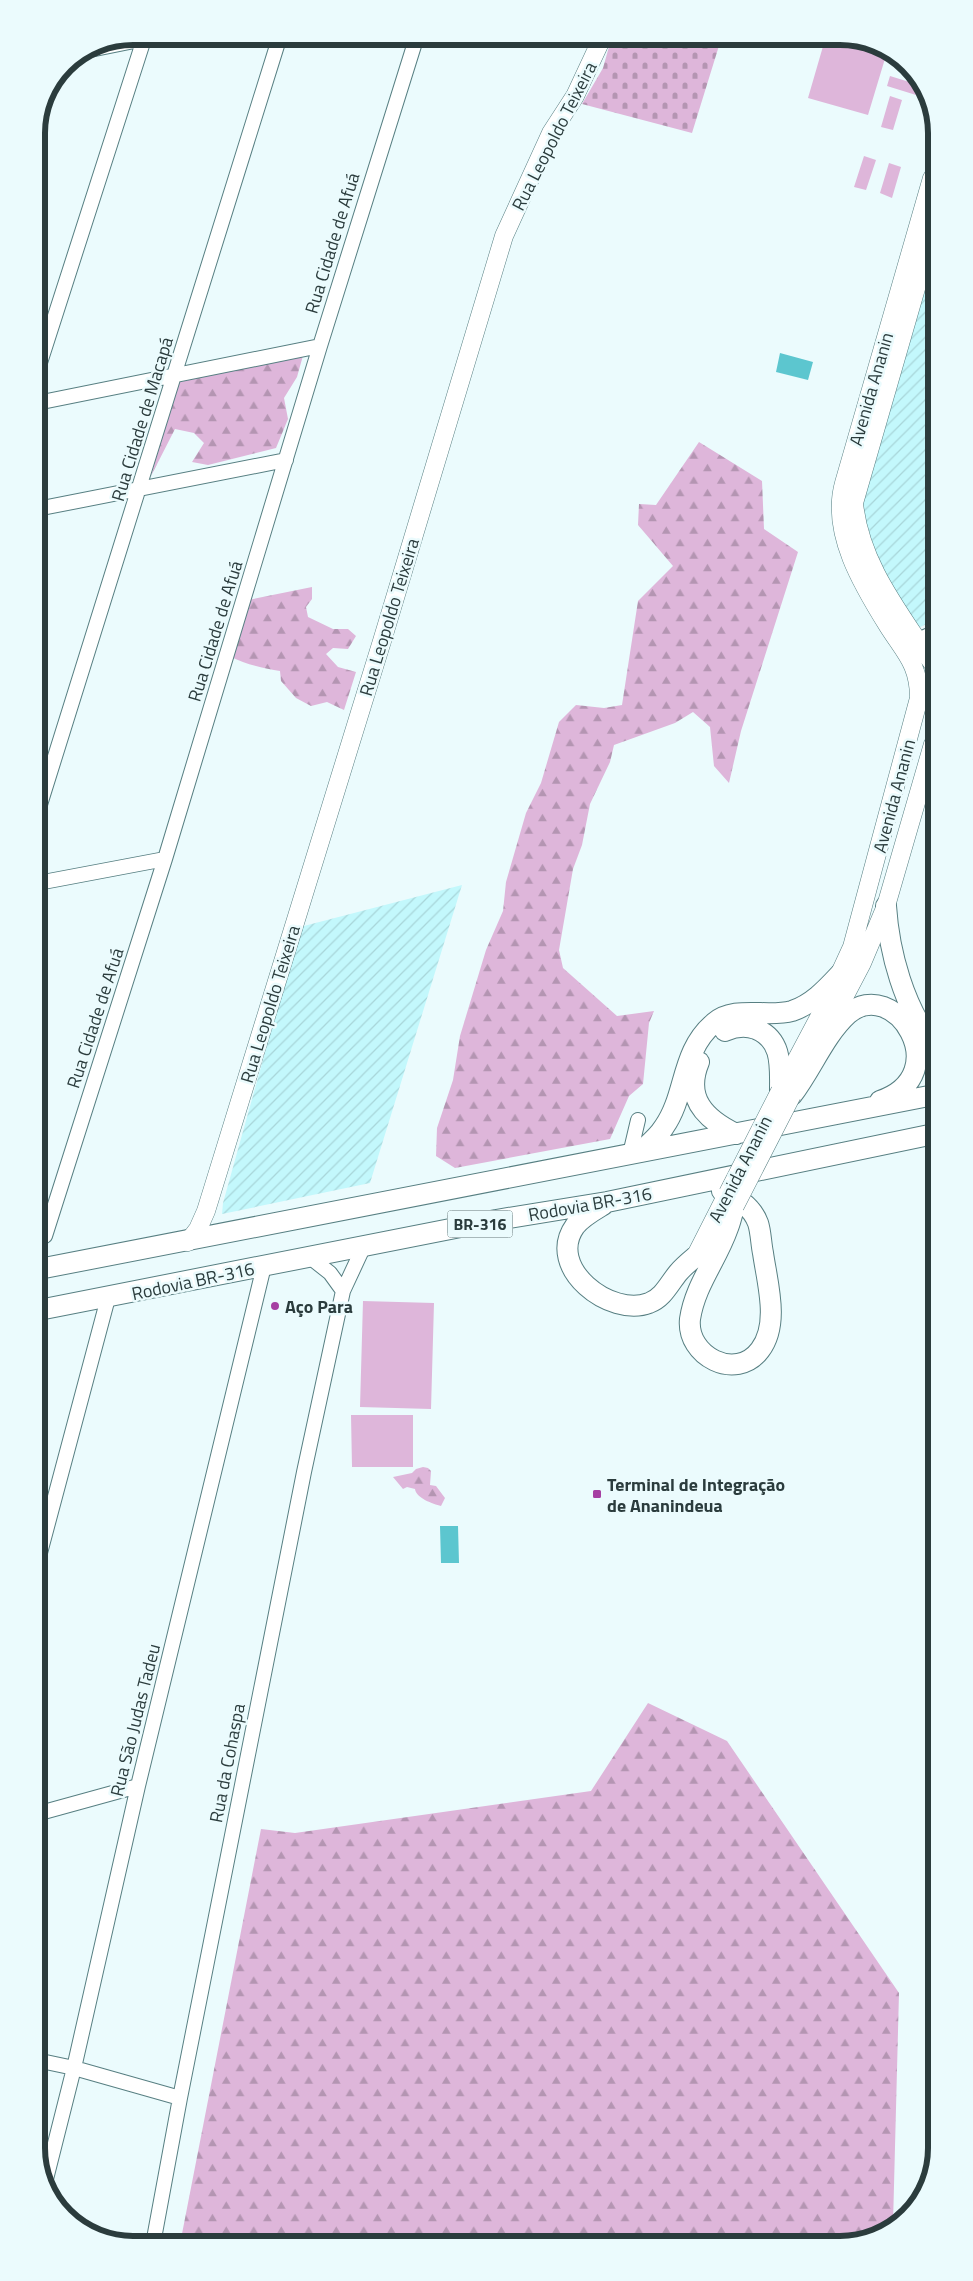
<svg xmlns="http://www.w3.org/2000/svg" width="973" height="2281" viewBox="0 0 973 2281" font-family="'Titillium Web',sans-serif">
<defs>
<pattern id="industrial-furrows" width="10" height="10" patternUnits="userSpaceOnUse" patternTransform="scale(1.25)"><rect width="10" height="10" fill="#c3f8fc"/><path d="M-1 1l2-2M0 10L10 0M9 11l2-2" fill="none" stroke="#a8d6d9"/></pattern>
<pattern id="forest-firs" width="22" height="20" patternUnits="userSpaceOnUse" patternTransform="scale(1.25)"><rect width="22" height="20" fill="#deb6da"/><path d="M5 1l3.5 6h-7zM16 11l3.5 6h-7z" fill="#b495b2"/></pattern>
<pattern id="cemetery-stones" width="16" height="16" patternUnits="userSpaceOnUse" patternTransform="scale(1.25)"><rect width="16" height="16" fill="#deb6da"/><path d="M2 7V4a2 2 0 0 1 4 0v3zM10 15v-3a2 2 0 0 1 4 0v3z" fill="#b495b2"/></pattern>
</defs>
<rect width="100%" height="100%" fill="#ebfbfd"/>
<path fill="url(#industrial-furrows)" d="M 926,267 L 932,269 L 933,621 L 914,630 L 877,565 L 860,506 Z
M 462,885 L 370,1183 L 222,1214 L 223,1203 L 300,927 Z"/>
<path fill="url(#forest-firs)" d="M 304,352 L 297,377 L 284,398 L 288,419 L 276,448 L 208,465 L 192,462 L 204,443 L 194,433 L 175,429 L 151,476 L 176,383 Z
M 699,442 L 762,481 L 764,529 L 798,552 L 741,731 L 729,783 L 714,766 L 710,727 L 693,712 L 675,723 L 614,745 L 610,762 L 590,804 L 582,845 L 573,869 L 559,950 L 563,968 L 617,1016 L 654,1011 L 649,1023 L 643,1084 L 629,1096 L 610,1139 L 455,1168 L 436,1156 L 437,1128 L 453,1080 L 460,1036 L 486,950 L 503,911 L 506,882 L 526,813 L 541,783 L 559,722 L 576,705 L 604,708 L 622,705 L 638,601 L 673,566 L 638,525 L 639,504 L 656,505 Z
M 312,587 L 312,599 L 306,607 L 308,617 L 333,629 L 348,629 L 356,636 L 348,649 L 333,648 L 326,654 L 338,667 L 356,672 L 344,710 L 327,702 L 311,706 L 296,698 L 281,681 L 280,671 C 265,669 245,664 231,657 L 248,600 Z
M 423,1467 L 428,1468 L 431,1471 L 430,1485 L 436,1486 L 445,1498 L 441,1506 C 433,1504 416,1498 415,1489 L 407,1487 L 403,1489 L 393,1477 L 412,1473 L 416,1469 Z
M 648,1703 L 727,1741 L 899,1993 L 893,2224 L 871,2240 L 180,2244 L 261,1829 L 295,1833 L 591,1791 Z"/>
<path fill="url(#cemetery-stones)" d="M 612,36 L 722,36 L 692,133 L 582,104 L 603,68 Z"/>
<path fill="#deb6da" d="M 826,36 L 846,36 L 887,52 L 868,115 L 808,98 Z
M 890,76 L 919,85 L 916,95 L 887,86 Z
M 890,96 L 902,100 L 893,130 L 881,127 Z
M 864,156 L 876,160 L 866,190 L 854,187 Z
M 889,163 L 901,167 L 892,198 L 880,193 Z
M 363,1301 L 434,1303 L 431,1409 L 360,1407 Z
M 351,1415 L 413,1415 L 413,1467 L 352,1467 Z"/>
<path fill="#5cc6cf" d="M 780,353 L 813,362 L 808,380 L 776,372 Z
M 440,1526 L 458,1526 L 459,1563 L 441,1563 Z"/>
<g fill="none" stroke-linecap="round" stroke-linejoin="round">
<defs>
<path id="minor" d="M 85,51 L 159,36
M 37,372 L 145,36
M 37,403 L 320,346
M 37,509 L 286,460
M 912,648 L 918,640 L 933,633
M 919,689 L 933,696
M 38,811 C 120,554 199,295 280,36
M 38,883 L 165,859
M 630,1154 L 638,1120
M 45,1236 L 165,859 L 320,346 L 417,36
M 311,1258 L 330,1273 L 343,1291
M 40,1553 L 108,1298
M 40,1813 L 138,1786
M 41,2061 L 74,2068 L 180,2098
M 45,2183 L 74,2068 L 138,1786 L 264,1266
M 153,2244 L 180,2098 L 304,1472 L 343,1291 L 363,1248"/>
<path id="major" d="M 932,233 L 854,503 C 860,565 901,614 933,664
M 829,1026 L 862,963 L 886,906 L 933,744
M 780,1091 L 824,1008 L 852,947 L 919,698 C 919,664 905,653 888,626 C 863,586 830,532 844,483 L 932,178
M 188,1242 L 198,1229 L 206,1211 L 382,641 L 504,236 L 551,133 L 575,96 L 603,36
M 695,1257 L 723,1202"/>
<path id="highway" d="M 886,906 C 889,952 904,1008 934,1045
M 725,1031 C 736,1026 745,1025 756,1029 C 783,1040 780,1067 780,1091
M 699,1062 C 684,1098 705,1119 736,1134
M 792,1095 C 812,1069 824,1036 848,1014 C 894,974 958,1074 880,1101
M 640,1152 C 649,1144 658,1137 664,1127 C 687,1094 680,1052 714,1023 C 734,1005 768,1018 792,1011 C 813,1004 827,988 842,972
M 722,1191 C 737,1197 752,1207 758,1223 C 761,1232 761,1244 763,1253 C 767,1282 780,1324 760,1350 C 736,1382 686,1356 690,1319 C 695,1285 717,1260 728,1228 C 731,1221 732,1213 735,1206
M 603,1205 C 593,1211 582,1217 575,1226 C 545,1268 611,1318 649,1303 C 663,1298 669,1284 678,1273 C 683,1267 689,1262 695,1257
M 39,1269 L 934,1095
M 39,1310 L 496,1220 L 607,1202 L 934,1134"/>
</defs>
<use href="#minor" stroke="#577f82" stroke-width="16"/>
<use href="#major" stroke="#577f82" stroke-width="19"/>
<use href="#highway" stroke="#577f82" stroke-width="22"/>
<use href="#minor" stroke="#fff" stroke-width="14"/>
<use href="#major" stroke="#fff" stroke-width="18"/>
<use href="#highway" stroke="#fff" stroke-width="20"/>
<defs>
<path id="major-bridge" d="M 728,1193 L 780,1091
M 735,1206 L 792,1095"/>
</defs>
<use href="#major-bridge" stroke="#577f82" stroke-width="19" stroke-linecap="butt"/>
<use href="#major-bridge" stroke="#fff" stroke-width="18"/>
</g>
<g fill="#a53fa2" stroke="#ebfbfd" stroke-width="2">
<circle cx="275" cy="1306" r="5"/>
<rect x="592" y="1489" width="10" height="10" rx="2.5"/>
</g>
<g text-anchor="middle" dominant-baseline="central" stroke-width="5" stroke-linejoin="round" paint-order="stroke">
<rect fill="#ebfbfd" stroke="#657577" stroke-width="1" x="447.5" y="1210.5" width="65" height="27" rx="4"/>
<g font-size="16" font-weight="bold" fill="#2b3c3d">
<text x="480" y="1224">BR-316</text>
</g>
<g font-size="18" fill="#2b3c3d" stroke="#ebfbfd">
<text transform="translate(554 136) rotate(-63)">Rua Leopoldo Teixeira</text>
<text transform="translate(332 243) rotate(-73)">Rua Cidade de Afuá</text>
<text transform="translate(871 389) rotate(-74)">Avenida Ananin</text>
<text transform="translate(142 419) rotate(-73)">Rua Cidade de Macapá</text>
<text transform="translate(389 617) rotate(-73)">Rua Leopoldo Teixeira</text>
<text transform="translate(215 631) rotate(-73)">Rua Cidade de Afuá</text>
<text transform="translate(894 796) rotate(-75)">Avenida Ananin</text>
<text transform="translate(270 1004) rotate(-73)">Rua Leopoldo Teixeira</text>
<text transform="translate(95 1018) rotate(-72)">Rua Cidade de Afuá</text>
<text transform="translate(740 1169) rotate(-63)">Avenida Ananin</text>
<text transform="translate(590 1204) rotate(-10)">Rodovia BR-316</text>
<text transform="translate(193 1281) rotate(-12)">Rodovia BR-316</text>
<text transform="translate(135 1720) rotate(-76)">Rua São Judas Tadeu</text>
<text transform="translate(227 1763) rotate(-79)">Rua da Cohaspa</text>
</g>
<g font-size="18" font-weight="bold" fill="#2b3c3d" stroke="#ebfbfd" text-anchor="start">
<text x="285" y="1306">Aço Para</text>
<text x="607" y="1484">Terminal de Integração<tspan x="607" dy="21">de Ananindeua</tspan></text>
</g>
</g>
<path d="M0 0H973V2281H0ZM133 45H840A88 88 0 0 1 928 133V2148A88 88 0 0 1 840 2236H133A88 88 0 0 1 45 2148V133A88 88 0 0 1 133 45Z" fill="#ebfbfd" fill-rule="evenodd"/>
<path fill="none" stroke="#2b3c3d" stroke-width="6" d="M133 45H840A88 88 0 0 1 928 133V2148A88 88 0 0 1 840 2236H133A88 88 0 0 1 45 2148V133A88 88 0 0 1 133 45Z"/>
</svg>
